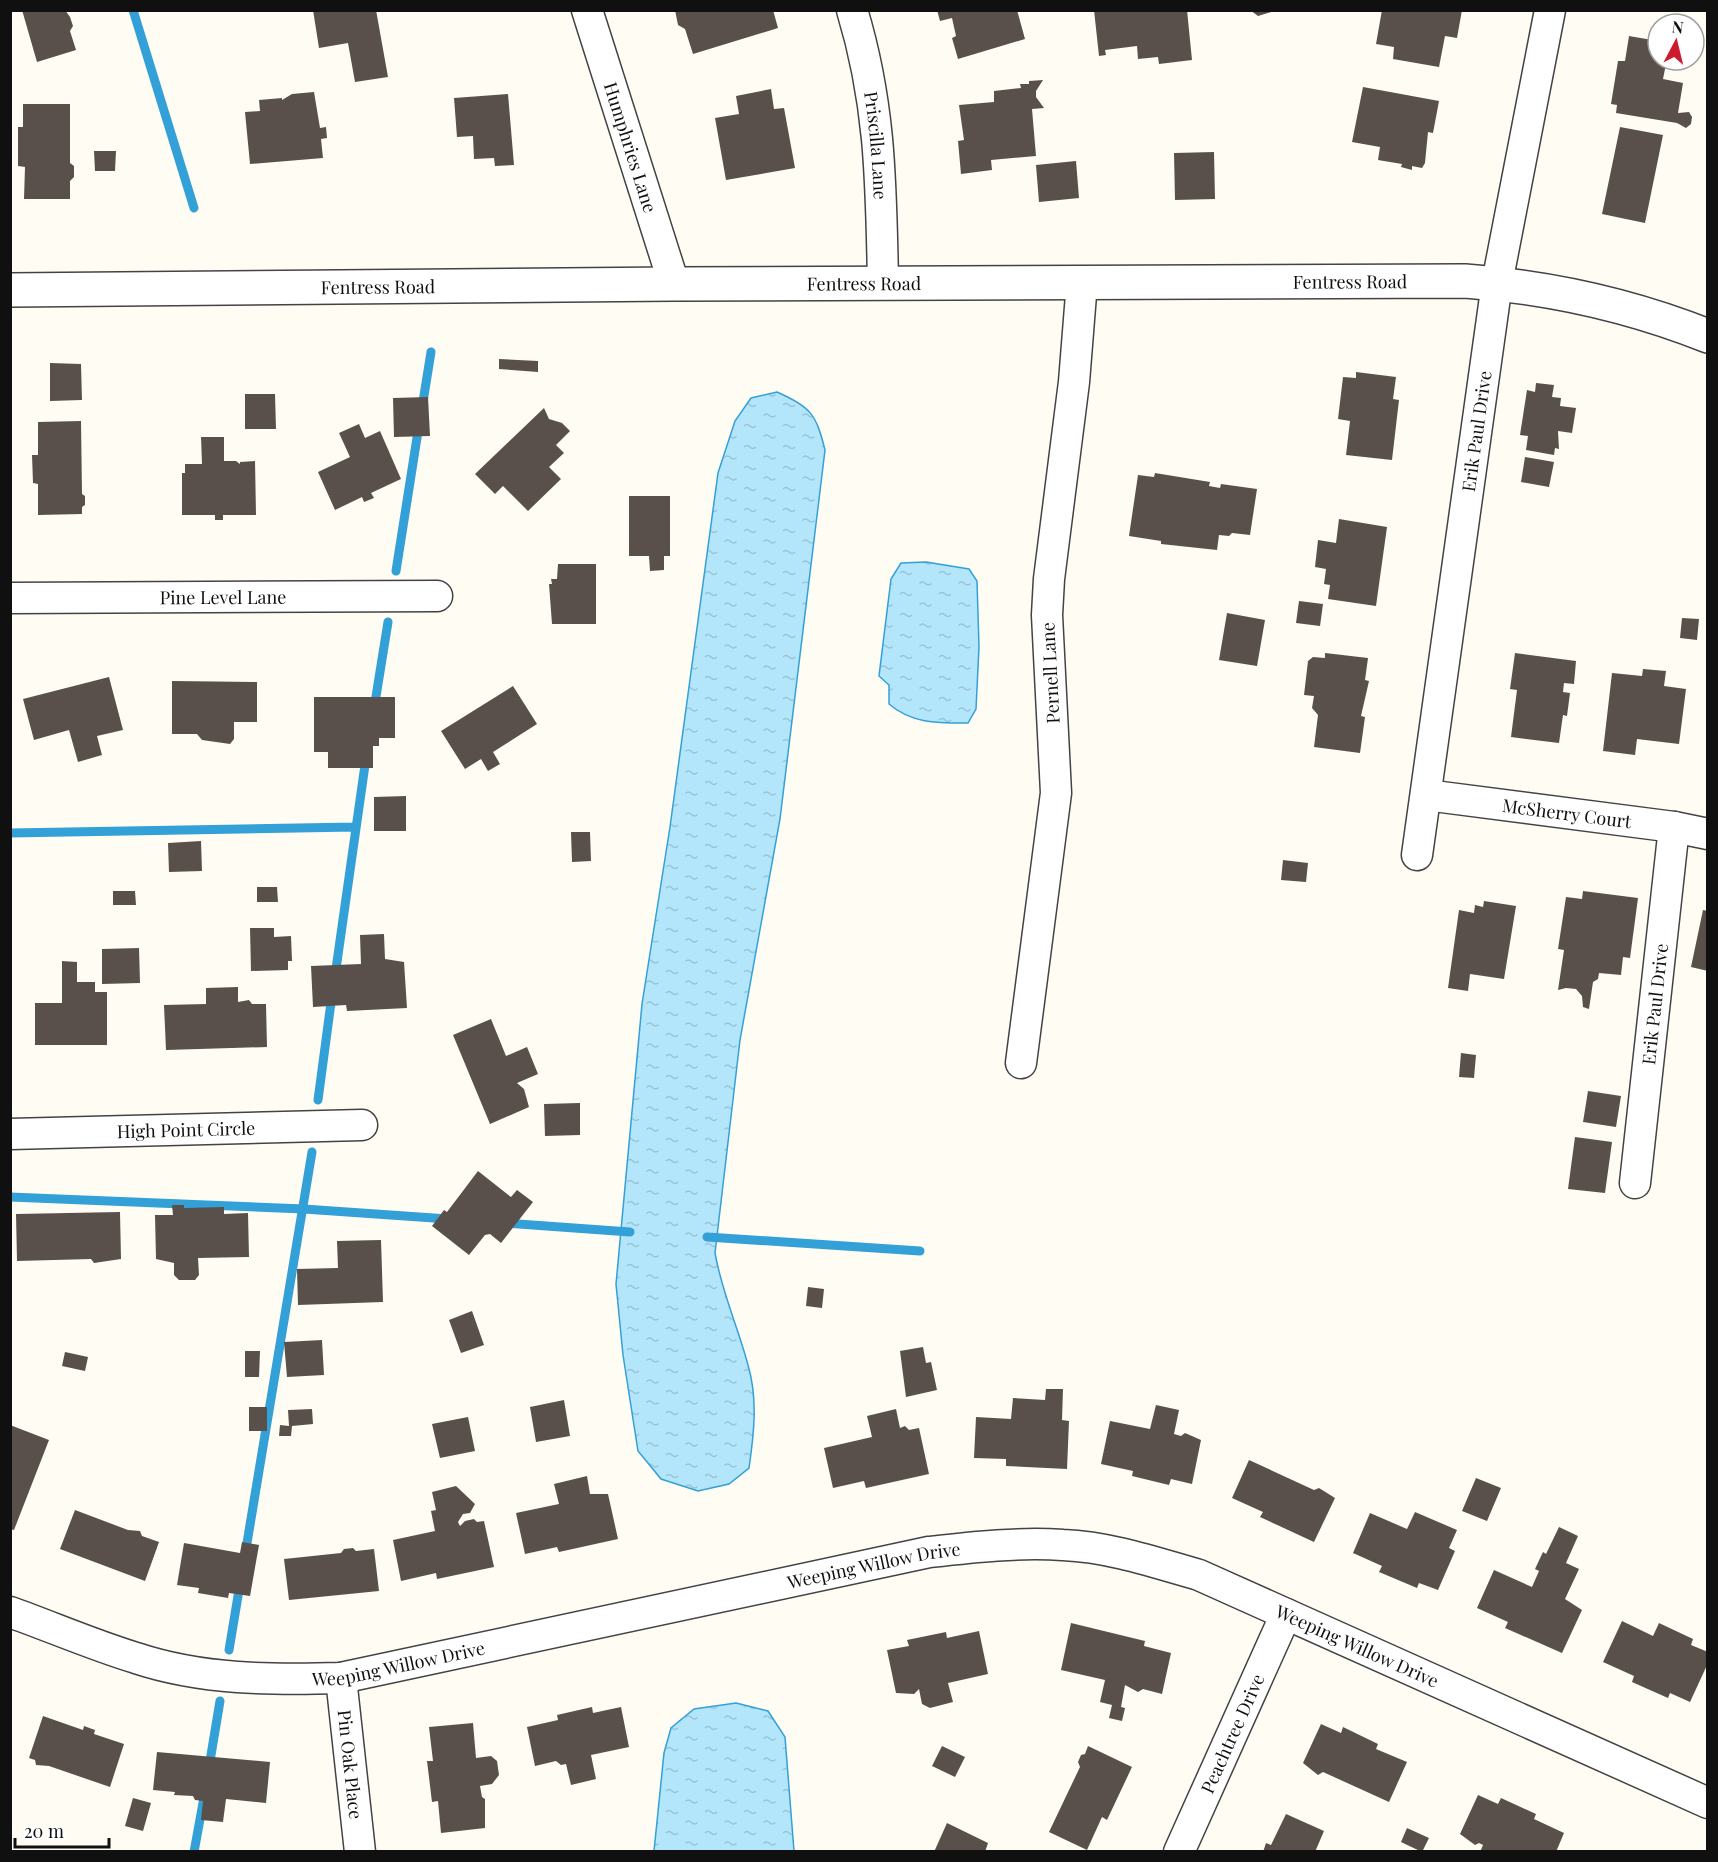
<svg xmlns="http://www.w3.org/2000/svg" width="1718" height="1862" viewBox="0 0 1718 1862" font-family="'Playfair Display',serif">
<defs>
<pattern id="water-ripples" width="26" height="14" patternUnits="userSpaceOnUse" patternTransform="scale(1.5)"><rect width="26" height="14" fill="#b3e5fb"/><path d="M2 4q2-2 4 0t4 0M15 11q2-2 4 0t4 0" fill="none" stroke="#99c3d6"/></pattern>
</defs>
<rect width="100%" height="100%" fill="#fffcf3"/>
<path fill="url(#water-ripples)" stroke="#33a1d8" stroke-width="1.5" d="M 777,392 C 811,407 816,414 825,450 L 780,819 L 740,1040 L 715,1253 C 722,1293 738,1327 748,1365 C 758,1399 754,1434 749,1468 L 729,1484 L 698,1491 L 661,1479 L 638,1451 L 623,1355 L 616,1284 L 642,1004 L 670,827 L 718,473 L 735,421 L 751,398 Z
M 926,562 L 969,569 L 977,581 L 979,647 L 976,709 L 968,723 C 939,723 912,724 889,704 L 889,685 L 879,676 L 891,579 L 901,563 Z
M 736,1703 L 768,1711 L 785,1737 L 794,1851 L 654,1851 L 664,1753 L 671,1728 L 694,1709 Z"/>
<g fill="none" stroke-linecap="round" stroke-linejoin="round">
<path stroke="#33a1d8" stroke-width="9" d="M 133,10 L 194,208
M 422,408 L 431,352
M 396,571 L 419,425
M 374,709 L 388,622
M 10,833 L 355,827
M 335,976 L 366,758
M 318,1100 L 332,995
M 10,1197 L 304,1209 L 448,1219
M 503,1223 L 630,1232
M 707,1237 L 920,1251
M 245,1555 L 312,1152
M 229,1650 L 240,1584
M 209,1767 L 220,1701
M 194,1852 L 205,1792"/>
</g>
<path fill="#5a504b" d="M 22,10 L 65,10 L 70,17 L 73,26 L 70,31 L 76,50 L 37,62 Z
M 313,10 L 376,10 L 388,77 L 355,82 L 348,43 L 319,48 Z
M 675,10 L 773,10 L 778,28 L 693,54 L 685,29 L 678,25 Z
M 937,10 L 1017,10 L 1025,39 L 958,59 L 952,38 L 956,36 L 952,18 L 940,21 Z
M 1094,10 L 1187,10 L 1192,60 L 1159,64 L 1158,57 L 1138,59 L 1137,46 L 1105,50 L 1106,55 L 1099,56 Z
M 1250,10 L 1274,10 L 1274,11 L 1258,16 Z
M 1382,10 L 1462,10 L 1457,38 L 1445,36 L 1439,67 L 1393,59 L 1394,47 L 1376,44 Z
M 1629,36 L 1658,41 L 1658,63 L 1666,64 L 1663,79 L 1683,83 L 1678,113 L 1689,112 L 1692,117 L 1691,124 L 1686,128 L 1677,123 L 1616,113 L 1617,105 L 1611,104 L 1618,61 L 1625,61 Z
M 1043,80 L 1036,91 L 1036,97 L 1044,108 L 1032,109 L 1036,156 L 991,160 L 992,170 L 961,174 L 958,141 L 964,140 L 959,105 L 994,102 L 994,91 L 1021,88 L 1020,84 L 1029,84 L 1029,81 Z
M 1363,87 L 1439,101 L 1433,133 L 1428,132 L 1425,163 L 1422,168 L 1412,166 L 1412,170 L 1401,167 L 1402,164 L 1378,160 L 1380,147 L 1352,142 Z
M 771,89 L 774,109 L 784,108 L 795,168 L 726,180 L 715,118 L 739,114 L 736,96 Z
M 314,92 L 320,128 L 326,127 L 327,138 L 321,139 L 323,158 L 250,164 L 245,112 L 260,111 L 259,100 L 282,98 L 282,100 L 292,94 Z
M 508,94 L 514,165 L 495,166 L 494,158 L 474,159 L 473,136 L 457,137 L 454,98 Z
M 23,104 L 70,104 L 70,163 L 74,166 L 74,177 L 70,181 L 70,199 L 24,199 L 25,167 L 18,166 L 18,127 L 23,127 Z
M 1620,127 L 1663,135 L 1645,223 L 1602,214 Z
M 94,151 L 116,151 L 115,171 L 95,171 Z
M 1214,152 L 1215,199 L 1175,200 L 1174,153 Z
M 1076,161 L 1079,198 L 1039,202 L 1036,165 Z
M 499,359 L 538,361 L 538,372 L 499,369 Z
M 50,363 L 81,364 L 82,400 L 50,401 Z
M 1356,372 L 1396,377 L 1393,399 L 1399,400 L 1392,460 L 1346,455 L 1350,421 L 1338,419 L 1343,377 L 1356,378 Z
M 1536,383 L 1554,385 L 1552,397 L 1561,398 L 1560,406 L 1576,408 L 1572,433 L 1558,431 L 1559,449 L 1555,448 L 1554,455 L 1526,450 L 1528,436 L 1520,435 L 1527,390 L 1535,392 Z
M 245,394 L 275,394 L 276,429 L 245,429 Z
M 428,397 L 430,436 L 394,437 L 393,398 Z
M 544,408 L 549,419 L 562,423 L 570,431 L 556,445 L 564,453 L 549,467 L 561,479 L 528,511 L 503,486 L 495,494 L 475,474 Z
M 81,421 L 82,494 L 85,496 L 85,505 L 82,507 L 82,514 L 38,515 L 38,484 L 33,483 L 32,455 L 38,455 L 38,422 Z
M 359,424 L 365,438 L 380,431 L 401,479 L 371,493 L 374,498 L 364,502 L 362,497 L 335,510 L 318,472 L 350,457 L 339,433 Z
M 201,437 L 224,437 L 224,461 L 236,461 L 240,464 L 240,462 L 255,461 L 256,515 L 223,515 L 223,520 L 215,520 L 215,515 L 182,515 L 182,473 L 185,473 L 185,464 L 202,464 Z
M 1525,457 L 1554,462 L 1549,487 L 1521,482 Z
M 1155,473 L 1210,482 L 1209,486 L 1220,488 L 1221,484 L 1257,489 L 1250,535 L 1232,533 L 1229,536 L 1219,535 L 1217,550 L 1161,544 L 1161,541 L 1129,536 L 1138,475 L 1154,477 Z
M 629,496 L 670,496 L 670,556 L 664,556 L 664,570 L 650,571 L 649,556 L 629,556 Z
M 1339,519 L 1387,527 L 1376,606 L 1328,599 L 1330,585 L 1324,584 L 1326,569 L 1315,567 L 1318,540 L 1336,543 Z
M 558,564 L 596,564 L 596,624 L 552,624 L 549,584 L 552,584 L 551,579 L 557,579 Z
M 1299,601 L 1323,604 L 1320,626 L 1296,623 Z
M 1227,613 L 1265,620 L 1257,666 L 1219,660 Z
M 1682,618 L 1699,619 L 1697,640 L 1680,638 Z
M 1325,653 L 1368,658 L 1365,680 L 1369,681 L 1361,716 L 1365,717 L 1360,753 L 1314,747 L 1318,715 L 1312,708 L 1314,696 L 1304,695 L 1308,661 L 1313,657 L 1325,658 Z
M 1515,653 L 1576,661 L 1574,684 L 1564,683 L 1563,692 L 1570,693 L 1567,716 L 1563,715 L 1559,743 L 1511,737 L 1517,690 L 1510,689 Z
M 1643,669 L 1666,671 L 1664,686 L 1686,689 L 1679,744 L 1637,739 L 1635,755 L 1603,751 L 1612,673 L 1642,676 Z
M 109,677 L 123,730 L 97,736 L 102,755 L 78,762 L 69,730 L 34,740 L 23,699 Z
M 172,681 L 257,682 L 257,722 L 234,722 L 234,739 L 230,744 L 202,740 L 197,734 L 172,734 Z
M 513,686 L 537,724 L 493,752 L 500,764 L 488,771 L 481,759 L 465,769 L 441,731 Z
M 314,697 L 395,697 L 395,738 L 379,738 L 379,746 L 373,746 L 373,768 L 328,768 L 328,752 L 314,752 Z
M 406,796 L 406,831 L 374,831 L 374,797 Z
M 571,832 L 590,832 L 591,861 L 572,862 Z
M 201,841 L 202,871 L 169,872 L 168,843 Z
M 1283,860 L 1308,863 L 1306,882 L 1281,880 Z
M 257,887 L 277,887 L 278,902 L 257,902 Z
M 113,891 L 135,891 L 136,905 L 113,905 Z
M 1583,891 L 1638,898 L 1630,958 L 1623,957 L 1621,975 L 1599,973 L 1598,979 L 1593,982 L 1589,1009 L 1583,1007 L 1582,996 L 1576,989 L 1566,988 L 1558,990 L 1564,950 L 1558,949 L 1566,897 L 1582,899 Z
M 1484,901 L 1516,906 L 1504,979 L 1470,974 L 1468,991 L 1448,988 L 1459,910 L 1474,913 L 1475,905 L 1483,907 Z
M 1703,910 L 1708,911 L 1708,971 L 1691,967 Z
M 250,928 L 274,928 L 274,937 L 291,936 L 292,961 L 288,961 L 288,970 L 251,971 Z
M 384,934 L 385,959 L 404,962 L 407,1008 L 347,1011 L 346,1005 L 313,1007 L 311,966 L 361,964 L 360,935 Z
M 139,948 L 140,983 L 102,984 L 102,949 Z
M 62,961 L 77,962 L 77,982 L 95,982 L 95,992 L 107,992 L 107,1045 L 35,1045 L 35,1003 L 62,1003 Z
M 238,987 L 238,1002 L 249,1000 L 252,1004 L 266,1004 L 267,1047 L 166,1050 L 164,1005 L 206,1004 L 206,988 Z
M 491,1019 L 506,1056 L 527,1047 L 538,1074 L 517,1083 L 524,1089 L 529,1107 L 490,1124 L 453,1035 Z
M 1461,1053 L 1476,1055 L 1474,1078 L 1459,1077 Z
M 1588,1091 L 1621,1096 L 1616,1127 L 1583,1122 Z
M 580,1103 L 580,1135 L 545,1136 L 544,1104 Z
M 1575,1137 L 1612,1142 L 1605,1193 L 1568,1189 Z
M 478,1171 L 511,1197 L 517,1190 L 533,1202 L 501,1243 L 490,1234 L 485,1235 L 469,1255 L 432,1226 L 444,1210 L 447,1212 Z
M 172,1205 L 184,1205 L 184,1208 L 224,1207 L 224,1214 L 248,1213 L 249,1257 L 198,1258 L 199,1275 L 195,1280 L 179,1280 L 174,1275 L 174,1263 L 156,1259 L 155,1215 L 173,1215 Z
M 120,1212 L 121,1259 L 94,1263 L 91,1259 L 17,1261 L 16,1214 Z
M 381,1240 L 383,1302 L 298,1305 L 297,1269 L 338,1268 L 337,1241 Z
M 808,1287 L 824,1289 L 822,1308 L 806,1306 Z
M 472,1311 L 484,1345 L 461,1353 L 449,1320 Z
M 322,1340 L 324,1375 L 287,1377 L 284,1342 Z
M 923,1347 L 926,1363 L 931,1362 L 937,1390 L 906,1397 L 900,1351 Z
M 245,1351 L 260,1351 L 259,1377 L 245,1377 Z
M 65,1352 L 88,1357 L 85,1371 L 62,1366 Z
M 1046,1389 L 1063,1389 L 1062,1420 L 1069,1421 L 1067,1469 L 1006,1466 L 1006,1459 L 974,1458 L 976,1417 L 1011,1419 L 1013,1398 L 1045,1400 Z
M 564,1400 L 570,1436 L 536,1442 L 530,1407 Z
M 1156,1405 L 1179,1410 L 1174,1434 L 1181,1436 L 1185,1433 L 1201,1440 L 1192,1484 L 1171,1479 L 1169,1485 L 1132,1476 L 1133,1471 L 1101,1464 L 1110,1421 L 1150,1429 Z
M 249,1407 L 267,1407 L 267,1431 L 249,1431 Z
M 312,1409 L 313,1424 L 292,1426 L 291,1436 L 279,1436 L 280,1425 L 289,1426 L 288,1410 Z
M 896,1409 L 900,1428 L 905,1426 L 909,1430 L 919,1428 L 929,1474 L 866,1488 L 864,1481 L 833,1488 L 824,1448 L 872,1437 L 867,1416 Z
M 468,1417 L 475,1451 L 440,1458 L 432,1424 Z
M 10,1425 L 49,1440 L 14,1530 L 10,1529 Z
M 1249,1460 L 1314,1490 L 1319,1488 L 1335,1498 L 1314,1542 L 1260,1517 L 1263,1512 L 1232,1498 Z
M 587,1476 L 590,1494 L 608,1494 L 618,1539 L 559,1552 L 557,1547 L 525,1554 L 516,1513 L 559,1504 L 554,1484 Z
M 1476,1478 L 1501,1488 L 1487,1521 L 1462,1511 Z
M 456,1486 L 475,1504 L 470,1513 L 463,1514 L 458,1522 L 460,1526 L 465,1521 L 474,1519 L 477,1522 L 484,1521 L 494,1567 L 437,1579 L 436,1573 L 401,1581 L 393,1540 L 435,1531 L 431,1511 L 436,1510 L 432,1492 Z
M 75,1510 L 128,1530 L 140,1531 L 142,1536 L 159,1542 L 145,1581 L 60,1549 Z
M 1415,1512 L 1457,1530 L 1449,1548 L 1455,1551 L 1438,1590 L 1419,1583 L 1417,1588 L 1379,1572 L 1382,1566 L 1353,1553 L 1370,1513 L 1407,1529 Z
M 1559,1527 L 1578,1536 L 1566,1563 L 1579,1569 L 1565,1599 L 1582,1610 L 1562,1653 L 1505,1628 L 1508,1622 L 1477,1608 L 1494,1570 L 1532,1587 L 1539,1571 L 1535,1569 L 1543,1552 L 1546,1554 Z
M 242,1542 L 259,1545 L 250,1596 L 229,1593 L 228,1598 L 198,1593 L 199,1588 L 177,1585 L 184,1543 L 240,1553 Z
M 353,1548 L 356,1551 L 374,1549 L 379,1591 L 289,1600 L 284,1559 L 341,1553 L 344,1549 Z
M 1622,1621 L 1653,1636 L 1659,1623 L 1693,1639 L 1691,1645 L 1708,1652 L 1708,1663 L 1690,1702 L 1670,1693 L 1668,1698 L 1632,1682 L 1634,1676 L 1603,1662 Z
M 1071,1623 L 1145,1641 L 1144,1646 L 1171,1653 L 1162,1694 L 1143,1689 L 1138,1692 L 1125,1685 L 1121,1707 L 1125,1708 L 1122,1721 L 1109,1718 L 1112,1705 L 1100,1702 L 1105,1680 L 1061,1670 Z
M 979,1631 L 988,1674 L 948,1683 L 953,1702 L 930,1708 L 922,1704 L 919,1689 L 914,1694 L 896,1693 L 887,1650 L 909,1646 L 907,1640 L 946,1632 L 947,1638 Z
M 592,1707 L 593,1713 L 621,1707 L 629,1747 L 591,1755 L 596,1779 L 571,1785 L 566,1764 L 561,1765 L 556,1761 L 535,1766 L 527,1727 L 558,1720 L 557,1715 Z
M 43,1716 L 83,1730 L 84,1726 L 95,1730 L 94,1734 L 124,1744 L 110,1787 L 49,1766 L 36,1765 L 35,1760 L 29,1758 Z
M 473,1723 L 476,1758 L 491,1756 L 497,1761 L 499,1775 L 492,1784 L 480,1786 L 482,1797 L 485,1799 L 485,1828 L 441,1833 L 438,1801 L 432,1802 L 427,1761 L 433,1761 L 429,1727 Z
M 1321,1724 L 1341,1733 L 1343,1727 L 1378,1744 L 1376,1749 L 1407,1762 L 1389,1802 L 1323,1772 L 1318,1775 L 1303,1763 Z
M 942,1746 L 965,1757 L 955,1777 L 932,1766 Z
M 1088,1746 L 1132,1767 L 1107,1820 L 1102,1817 L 1087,1850 L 1049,1832 L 1080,1767 L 1078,1762 L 1081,1755 L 1085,1754 Z
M 157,1752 L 270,1762 L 266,1803 L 226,1799 L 223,1822 L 201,1820 L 203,1801 L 195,1800 L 193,1796 L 174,1795 L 175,1792 L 153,1790 Z
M 1478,1795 L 1498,1804 L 1501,1798 L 1536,1814 L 1534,1819 L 1564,1833 L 1556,1852 L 1480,1852 L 1483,1845 L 1479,1843 L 1475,1845 L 1460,1834 Z
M 133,1798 L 151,1803 L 143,1831 L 125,1826 Z
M 1286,1814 L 1324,1831 L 1315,1852 L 1263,1852 L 1266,1843 L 1271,1845 Z
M 947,1823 L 988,1843 L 985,1852 L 934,1852 Z
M 1407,1828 L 1429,1838 L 1422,1852 L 1401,1842 Z"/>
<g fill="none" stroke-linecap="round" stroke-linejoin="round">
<defs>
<g id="minor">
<path id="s1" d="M 587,10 L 674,284"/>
<path id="s2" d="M 852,10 C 881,105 881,186 883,283"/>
<path id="s3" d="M 10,598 L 437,596"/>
<path id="s4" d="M 1426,795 L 1674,827 L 1708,834"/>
<path id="s5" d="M 1417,855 L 1497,283 L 1550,10"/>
<path d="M 1021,1063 L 1056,793 L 1047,615 L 1049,579 L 1074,382 L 1082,282"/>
<path id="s6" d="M 10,1134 L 362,1125"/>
<path id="s7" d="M 1635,1183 L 1674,827"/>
<path id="s8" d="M 10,1612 C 52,1627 93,1645 136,1658 C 202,1680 272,1680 341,1678 L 929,1552 C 974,1547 1018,1542 1063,1545 C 1110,1547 1154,1562 1199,1575 L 1708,1803"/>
<path id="s9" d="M 341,1678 L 360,1852"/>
<path id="s10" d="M 1179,1852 L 1286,1614"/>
</g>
<g id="tertiary">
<path id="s11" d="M 10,290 L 674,284 L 1465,281 C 1548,287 1630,305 1708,336"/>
</g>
</defs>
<use href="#minor" stroke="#434343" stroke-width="33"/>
<use href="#tertiary" stroke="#434343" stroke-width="36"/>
<use href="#minor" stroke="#fff" stroke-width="30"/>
<use href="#tertiary" stroke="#fff" stroke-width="33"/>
</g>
<g text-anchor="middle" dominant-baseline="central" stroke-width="6" stroke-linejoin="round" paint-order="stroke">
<g font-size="18" fill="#101010" stroke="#fff">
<text stroke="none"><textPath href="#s2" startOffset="138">Priscilla Lane</textPath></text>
<text stroke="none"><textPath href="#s1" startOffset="144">Humphries Lane</textPath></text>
<text stroke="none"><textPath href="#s11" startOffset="1340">Fentress Road</textPath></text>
<text stroke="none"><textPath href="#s11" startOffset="854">Fentress Road</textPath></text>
<text stroke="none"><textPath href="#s11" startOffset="368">Fentress Road</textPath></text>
<text stroke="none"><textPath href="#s5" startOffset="428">Erik Paul Drive</textPath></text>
<text stroke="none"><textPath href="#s3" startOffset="213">Pine Level Lane</textPath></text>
<text transform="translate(1050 673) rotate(-93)">Pernell Lane</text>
<text stroke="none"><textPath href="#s4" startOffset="142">McSherry Court</textPath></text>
<text stroke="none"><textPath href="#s7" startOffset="180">Erik Paul Drive</textPath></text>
<text stroke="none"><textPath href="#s6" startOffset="176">High Point Circle</textPath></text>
<text stroke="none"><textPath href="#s8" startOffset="886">Weeping Willow Drive</textPath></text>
<text stroke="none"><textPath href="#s8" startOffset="1390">Weeping Willow Drive</textPath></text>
<text stroke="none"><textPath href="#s8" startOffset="400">Weeping Willow Drive</textPath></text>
<text stroke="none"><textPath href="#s10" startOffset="130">Peachtree Drive</textPath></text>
<text stroke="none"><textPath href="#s9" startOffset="87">Pin Oak Place</textPath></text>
</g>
</g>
<rect width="1718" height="1862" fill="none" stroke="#101010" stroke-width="24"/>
<g transform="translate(1676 42) rotate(7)"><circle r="28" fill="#ffffff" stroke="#9f9f9f" stroke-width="1.5"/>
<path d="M0-4.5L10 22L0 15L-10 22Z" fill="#cd1b2f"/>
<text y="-9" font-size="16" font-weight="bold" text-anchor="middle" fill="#101010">N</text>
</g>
<path d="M15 1838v9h94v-9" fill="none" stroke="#101010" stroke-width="3"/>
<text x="24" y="1838" font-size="18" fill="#101010" stroke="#ffffff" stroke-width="4.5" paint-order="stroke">20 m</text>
</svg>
